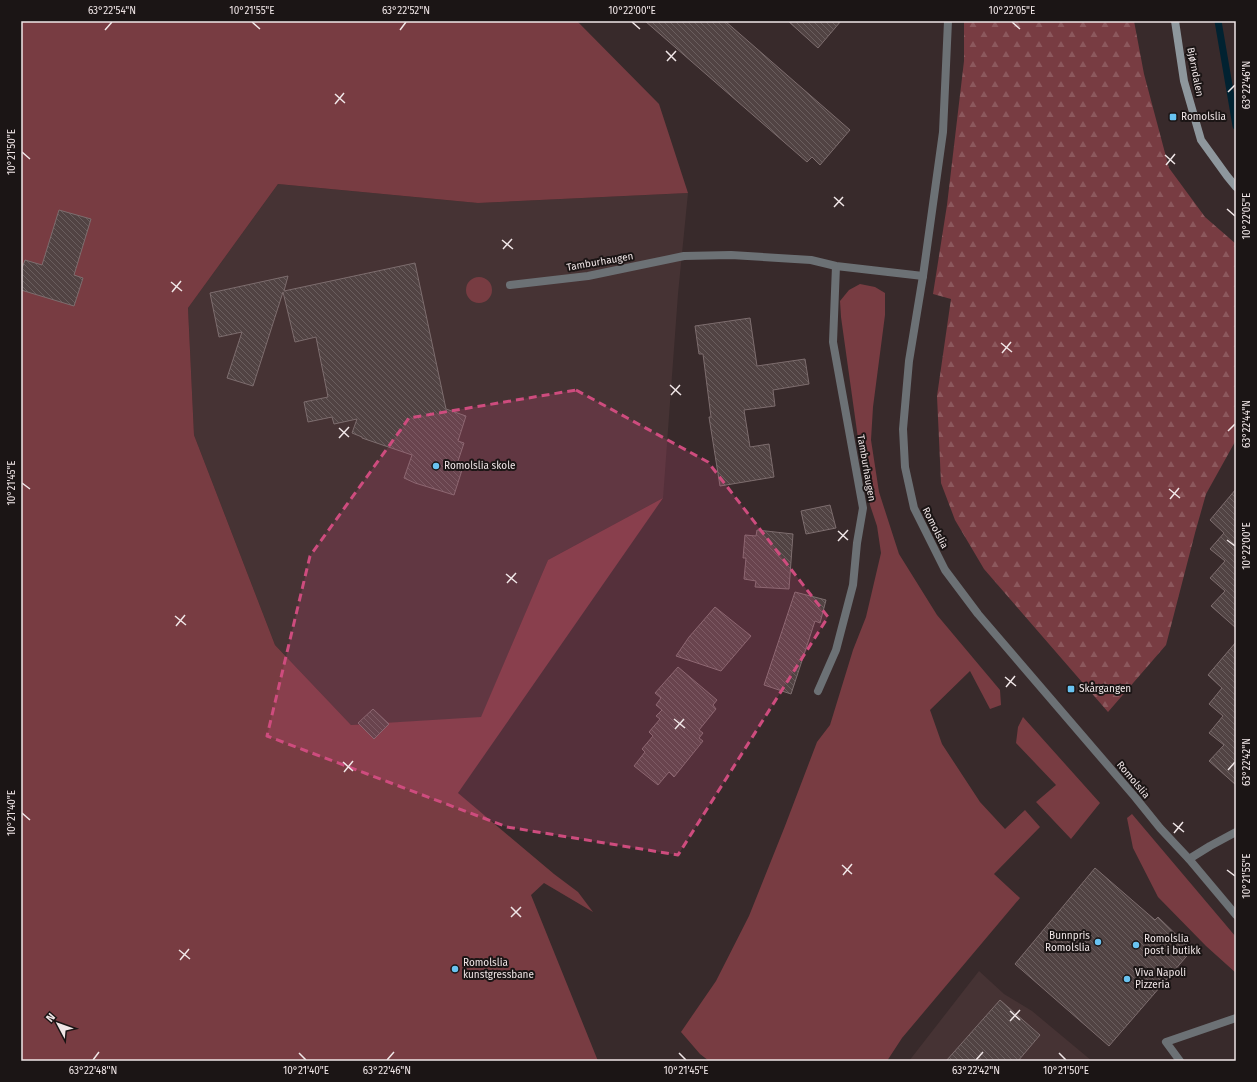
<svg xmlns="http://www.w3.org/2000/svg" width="1257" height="1082" viewBox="0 0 1257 1082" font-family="'Fira Sans',sans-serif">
<defs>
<pattern id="forest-firs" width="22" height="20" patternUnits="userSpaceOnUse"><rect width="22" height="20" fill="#783c42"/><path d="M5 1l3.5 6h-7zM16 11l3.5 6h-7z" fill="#8c585d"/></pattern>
<pattern id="building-back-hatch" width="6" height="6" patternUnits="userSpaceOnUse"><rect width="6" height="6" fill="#514343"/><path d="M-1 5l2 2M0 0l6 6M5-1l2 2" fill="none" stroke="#6a5e5e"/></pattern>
</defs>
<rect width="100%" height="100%" fill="#382a2b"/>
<path fill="#463334" d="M 278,184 L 478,203 L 688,193 L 678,294 L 663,498 L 548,560 L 481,718 L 351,725 L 275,645 L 194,435 L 188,308 Z
M 979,971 L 1004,994 L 1032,1011 L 1092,1061 L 909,1061 Z"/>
<path fill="#783c42" d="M 21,21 L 577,21 L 659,104 L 688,193 L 478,203 L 278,184 L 188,308 L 194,435 L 275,645 L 351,725 L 481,717 L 548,560 L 663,498 L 458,793 L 554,874 L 578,892 L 593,912 L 544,883 L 531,895 L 598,1061 L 21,1061 Z
M466 290a13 13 0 1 1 26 0a13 13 0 1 1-26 0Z
M 860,284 L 875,287 L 885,293 L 885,315 L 873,407 L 871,440 L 879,492 L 899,554 L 937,615 L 1000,690 L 1001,705 L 990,709 L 970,671 L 930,710 L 942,744 L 980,802 L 1005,829 L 1025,810 L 1040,827 L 994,874 L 1020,898 L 902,1038 L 887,1061 L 709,1061 L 700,1054 L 681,1032 L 716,981 L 749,916 L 785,826 L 817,742 L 830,725 L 853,650 L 866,617 L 881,553 L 877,526 L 870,505 L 861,460 L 841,317 L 840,301 L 849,290 Z
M 1023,717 L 1100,803 L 1071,839 L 1036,802 L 1056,785 L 1016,743 L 1018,727 Z
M 1132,814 L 1236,937 L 1236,973 L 1206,946 L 1158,897 L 1133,848 L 1127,818 Z"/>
<path fill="url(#forest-firs)" d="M 964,21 L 1134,21 L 1144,74 L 1169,168 L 1205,217 L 1236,244 L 1236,440 L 1206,494 L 1195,533 L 1166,645 L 1108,712 L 984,569 L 955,520 L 941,483 L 937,396 L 951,299 L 933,294 L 947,205 L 964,61 Z"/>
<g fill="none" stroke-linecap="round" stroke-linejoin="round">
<path stroke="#012231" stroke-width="7" d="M 1218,21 L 1236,126"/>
</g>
<path fill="url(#building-back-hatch)" stroke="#7d6d6e" d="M 645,21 L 725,21 L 850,130 L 820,165 L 812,157 L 807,162 Z
M 788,21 L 841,21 L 818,48 Z
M 59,210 L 91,219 L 74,275 L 83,278 L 74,306 L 21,290 L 21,271 L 25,260 L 42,265 Z
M 415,263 L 446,409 L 466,416 L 458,441 L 464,443 L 456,467 L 462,470 L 454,495 L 415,483 L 404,478 L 412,455 L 362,438 L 362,437 L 352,433 L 357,419 L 334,424 L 332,417 L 308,422 L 304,402 L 328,397 L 316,337 L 295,342 L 283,292 L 253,386 L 227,378 L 242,332 L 219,337 L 210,293 L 288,276 L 284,291 Z
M 750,318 L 757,366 L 805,359 L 809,384 L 773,390 L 775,406 L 744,410 L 750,447 L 769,444 L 774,477 L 720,486 L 709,417 L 711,417 L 703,354 L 699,354 L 695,326 Z
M 1236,489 L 1236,628 L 1211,606 L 1225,591 L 1210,578 L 1225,561 L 1210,549 L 1224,533 L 1210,520 Z
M 830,505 L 836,528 L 806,534 L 801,511 Z
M 757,530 L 793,534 L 789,589 L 755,587 L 756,581 L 744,579 L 746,558 L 743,558 L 745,535 L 756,536 Z
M 795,592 L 826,600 L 820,623 L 815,621 L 791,694 L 764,685 Z
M 715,607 L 751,636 L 721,671 L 676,656 L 689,637 Z
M 1236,642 L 1236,785 L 1209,761 L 1224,745 L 1209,733 L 1223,716 L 1209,704 L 1222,688 L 1208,675 Z
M 678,667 L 717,700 L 713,705 L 716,709 L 699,730 L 703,733 L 699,738 L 703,741 L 674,777 L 669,772 L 658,785 L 634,766 L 645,752 L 642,749 L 653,736 L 649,732 L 660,719 L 656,716 L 662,710 L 656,705 L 661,698 L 655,693 Z
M 373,709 L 389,724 L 374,739 L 358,723 Z
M 1095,868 L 1155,920 L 1158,917 L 1192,950 L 1109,1046 L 1015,964 Z
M 1000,1000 L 1040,1035 L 1018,1061 L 946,1061 Z"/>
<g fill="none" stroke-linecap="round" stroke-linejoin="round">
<path stroke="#6c7175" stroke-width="8" d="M 510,285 L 588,276 L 684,256 L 731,255 L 811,260 L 836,266 L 923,276
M 818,691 L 836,650 L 853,585 L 857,543 L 863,508 L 833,342 L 836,266
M 1189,859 L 1210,846 L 1236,832
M 1180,1061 L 1166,1042 L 1236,1018"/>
<path stroke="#6c7175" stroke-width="8" d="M 948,21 L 943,132 L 923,276 L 909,361 L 903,429 L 905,467 L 914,508 L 945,570 L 978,614 L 1135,797 L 1160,828 L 1189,859 L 1236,915"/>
<path stroke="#8e979d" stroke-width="8" d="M 1175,21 L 1184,81 L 1201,140 L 1227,176 L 1236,187"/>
</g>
<path fill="#ce4c7e" fill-opacity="0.2" stroke="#ce4c7e" stroke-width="3" stroke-dasharray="8 5" stroke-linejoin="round" d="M 576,390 L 708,462 L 828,617 L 678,855 L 507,827 L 267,736 L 310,556 L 409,418 Z"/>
<path fill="none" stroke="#f0e6e7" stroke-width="1.5" d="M 252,22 L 260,29M 632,22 L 640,29M 1012,22 L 1020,29M 105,30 L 112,22M 400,30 L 406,22M 666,51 L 676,61M 667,61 L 676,51M 1228,92 L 1235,85M 335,94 L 345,103M 335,104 L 344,93M 22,152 L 30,159M 1165,155 L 1175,164M 1166,165 L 1175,154M 834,197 L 844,206M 834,207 L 843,197M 1227,209 L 1235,216M 502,240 L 513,249M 503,249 L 512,239M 171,282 L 182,291M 172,292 L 181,281M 1001,343 L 1012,352M 1002,353 L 1011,342M 670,385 L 681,395M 671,395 L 680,385M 339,428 L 349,437M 1228,431 L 1235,424M 339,438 L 349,427M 22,483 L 30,489M 1169,489 L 1180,498M 1170,499 L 1179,488M 838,531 L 848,540M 1227,540 L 1235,546M 838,541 L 848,530M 506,574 L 517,583M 507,583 L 516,573M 175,616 L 186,625M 176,626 L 185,615M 1005,677 L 1016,686M 1006,687 L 1015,676M 674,719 L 685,728M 675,729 L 684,719M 343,762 L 353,771M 1228,770 L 1235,762M 344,772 L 353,761M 22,813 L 30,820M 1173,823 L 1184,832M 1174,833 L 1183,822M 842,865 L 852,874M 1227,870 L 1235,876M 843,875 L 852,864M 511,907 L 521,917M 511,917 L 521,907M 179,950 L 190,959M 180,960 L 189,949M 1010,1011 L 1020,1020M 1010,1021 L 1020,1010M 299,1053 L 306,1060M 679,1053 L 686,1060M 1059,1053 L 1066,1060M 93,1060 L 99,1052M 387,1060 L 394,1052M 976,1060 L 983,1052"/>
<g fill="#69c3f1" stroke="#1b1515" stroke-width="1.5">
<rect x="1169" y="113" width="8" height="8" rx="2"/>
<circle cx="436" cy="466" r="4"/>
<rect x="1067" y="685" width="8" height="8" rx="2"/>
<circle cx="1098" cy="942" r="4"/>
<circle cx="1136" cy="945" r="4"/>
<circle cx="455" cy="969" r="4"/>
<circle cx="1127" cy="979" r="4"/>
</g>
<g text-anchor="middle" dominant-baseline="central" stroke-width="4" stroke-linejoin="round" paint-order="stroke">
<g font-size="10" fill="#f0e6e7" stroke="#1b1515">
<text transform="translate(1195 72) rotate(79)">Bjørndalen</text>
<text transform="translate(600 262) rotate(-10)">Tamburhaugen</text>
<text transform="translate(866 468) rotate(80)">Tamburhaugen</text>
<text transform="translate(935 528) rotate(63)">Romolslia</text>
<text transform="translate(1133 780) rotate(50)">Romolslia</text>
</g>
<g font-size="10" fill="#f0e6e7" stroke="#1b1515" text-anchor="start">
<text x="1181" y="117">Romolslia</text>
<text x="444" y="466">Romolslia skole</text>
<text x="1079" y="689">Skårgangen</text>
<text x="1090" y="936" text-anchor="end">Bunnpris<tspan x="1090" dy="12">Romolslia</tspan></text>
<text x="1144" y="939">Romolslia<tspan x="1144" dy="12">post i butikk</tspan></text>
<text x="463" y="963">Romolslia<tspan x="463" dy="12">kunstgressbane</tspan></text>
<text x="1135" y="973">Viva Napoli<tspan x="1135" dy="12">Pizzeria</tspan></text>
</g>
</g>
<rect width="1257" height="1082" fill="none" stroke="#1b1515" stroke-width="44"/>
<g transform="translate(58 1024) rotate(311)" stroke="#1b1515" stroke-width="3" paint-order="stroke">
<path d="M0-3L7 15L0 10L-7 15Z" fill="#f0e6e7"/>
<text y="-6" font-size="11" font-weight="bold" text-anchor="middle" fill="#f0e6e7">N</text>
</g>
<rect x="22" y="22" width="1213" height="1038" fill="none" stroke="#f0e6e7" stroke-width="1.5"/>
<g font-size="10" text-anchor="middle" fill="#f0e6e7">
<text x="112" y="14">63°22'54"N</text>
<text x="252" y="14">10°21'55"E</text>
<text x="406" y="14">63°22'52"N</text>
<text x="632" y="14">10°22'00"E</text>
<text x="1012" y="14">10°22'05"E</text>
<text transform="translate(1246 85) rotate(-90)" y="4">63°22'46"N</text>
<text transform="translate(11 152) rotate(-90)" y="4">10°21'50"E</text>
<text transform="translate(1246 216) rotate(-90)" y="4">10°22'05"E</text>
<text transform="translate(1246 424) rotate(-90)" y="4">63°22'44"N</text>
<text transform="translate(11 483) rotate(-90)" y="4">10°21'45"E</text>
<text transform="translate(1246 546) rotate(-90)" y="4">10°22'00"E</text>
<text transform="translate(1246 762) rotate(-90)" y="4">63°22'42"N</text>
<text transform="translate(11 813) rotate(-90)" y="4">10°21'40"E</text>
<text transform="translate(1246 876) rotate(-90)" y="4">10°21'55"E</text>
<text x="93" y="1074">63°22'48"N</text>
<text x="306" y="1074">10°21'40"E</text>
<text x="387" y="1074">63°22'46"N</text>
<text x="686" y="1074">10°21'45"E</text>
<text x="976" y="1074">63°22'42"N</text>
<text x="1066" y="1074">10°21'50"E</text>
</g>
</svg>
